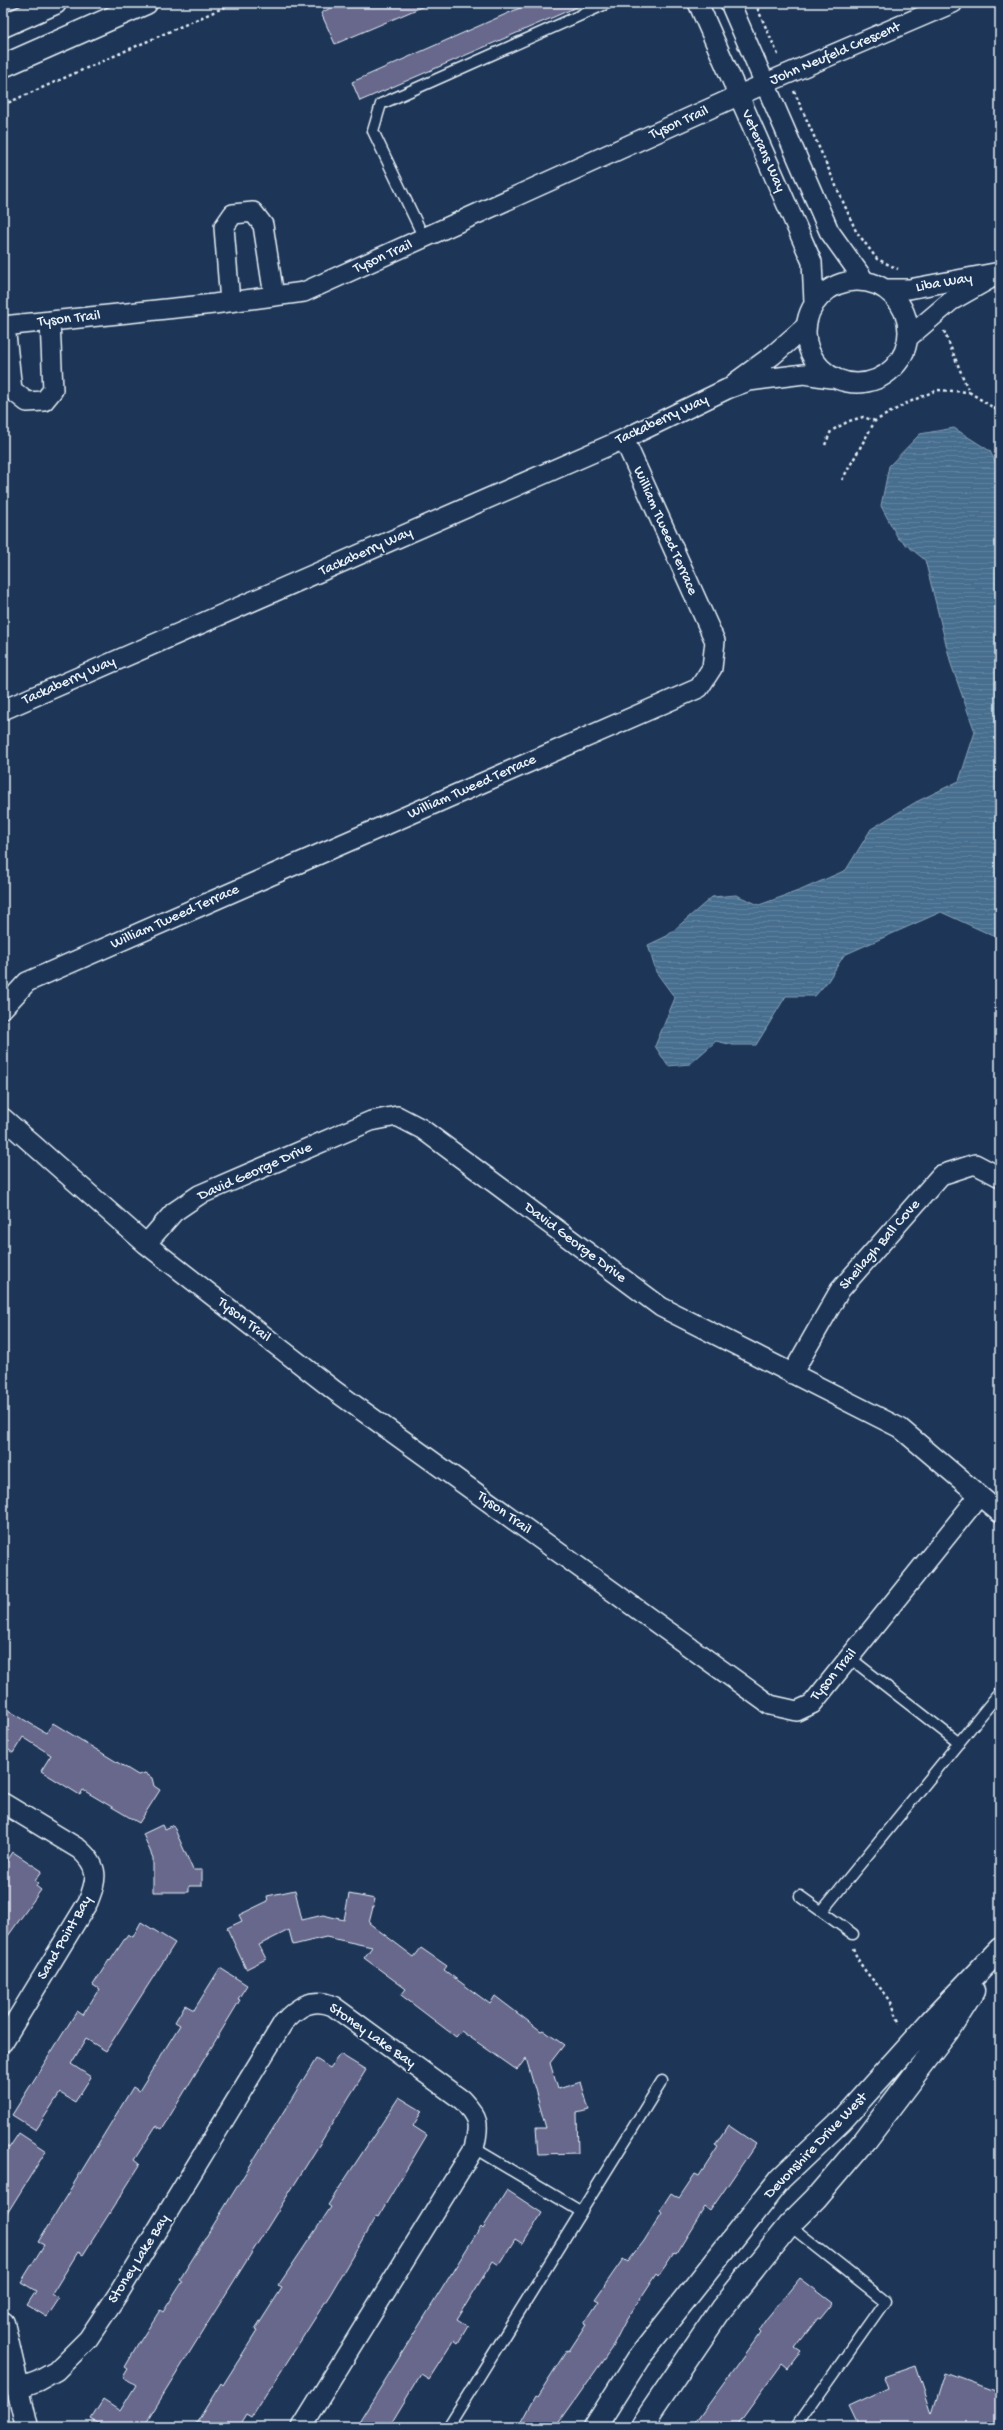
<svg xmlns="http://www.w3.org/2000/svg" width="1003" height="2430" viewBox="0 0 1003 2430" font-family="'Gochi Hand',sans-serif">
	<defs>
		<pattern id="water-rules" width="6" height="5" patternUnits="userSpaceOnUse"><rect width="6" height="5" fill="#466e8e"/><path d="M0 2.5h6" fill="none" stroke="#61839f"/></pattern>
	</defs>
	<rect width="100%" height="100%" fill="#1d3557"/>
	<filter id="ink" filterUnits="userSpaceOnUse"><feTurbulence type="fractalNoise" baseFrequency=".025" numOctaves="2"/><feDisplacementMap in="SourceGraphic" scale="8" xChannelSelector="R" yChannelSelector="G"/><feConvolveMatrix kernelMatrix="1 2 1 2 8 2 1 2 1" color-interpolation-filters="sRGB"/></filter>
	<g filter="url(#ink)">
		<!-- water -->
		<path fill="url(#water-rules)" stroke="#87a2b8" d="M954,428L990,451L1000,472V939L941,912L844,955L828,981L815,996H786L756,1045H733L716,1041L690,1064L668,1066L655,1046L675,998L656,972L648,945L667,936L712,897L736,895L759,905L801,890L846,870L871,829L916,802L959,781L975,732L951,664L925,560L898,538L881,506L889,466L920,434Z"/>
		<!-- building -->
		<path fill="#67688d" stroke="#e8f1f8" d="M340,3H431L335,44L321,13Z
			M531,3H586L360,101L352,82Z
			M3,1707L46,1733L53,1723L138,1775L145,1773L152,1778L154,1786L160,1790L139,1823L83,1790L80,1795L41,1771L51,1755L23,1737L13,1753L3,1746Z
			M162,1825L164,1829L173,1825L193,1870H202V1886H189V1892H153V1858L143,1834Z
			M13,1852L42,1871L35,1881L38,1883L36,1886L41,1890L3,1943V1867Z
			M295,1890L302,1920L323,1915L344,1920L349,1894L375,1899L369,1923L414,1957L421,1948L447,1966L444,1970L490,2004L495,1996L541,2031L543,2030L564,2045L550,2063L558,2089L581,2082L589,2110L577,2113L578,2153L538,2154L536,2128H546L526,2058L517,2070L461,2031L456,2037L401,1995L406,1989L364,1958L372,1947L326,1937L293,1945L289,1930L259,1945L266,1959L246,1969L227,1928L242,1921L239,1915L268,1901L267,1896Z
			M141,1922L175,1943L106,2051L86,2039L71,2064L91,2077L75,2102L60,2093L36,2130L12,2115L77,2011L83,2015L99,1989L93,1985L109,1960L110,1961L128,1934L133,1937Z
			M220,1968L247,1985L238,1999L240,2000L162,2129L156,2126L134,2160L140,2165L83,2255L78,2252L52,2294L59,2299L47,2317L27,2305L36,2291L21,2282L44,2245L38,2242L133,2087L139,2091L180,2025L175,2022L185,2005L194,2010Z
			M340,2054L366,2070L209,2321L144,2426L146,2427H104L91,2419L103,2400L120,2411L136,2385L123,2377L128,2369L125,2367L139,2343L160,2310L163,2312L183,2281L180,2279L316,2059L330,2068Z
			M399,2097L422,2111L413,2126L427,2135L378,2217L376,2216L331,2293L252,2417L247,2414L239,2427H194L221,2383L223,2385L257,2331L255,2330L282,2288L278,2286L331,2207L328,2205Z
			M728,2125L756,2144L710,2211L705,2207L676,2254L674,2253L659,2275L657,2273L625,2322L611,2349L556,2427H518L535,2396L537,2397L567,2350L569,2351L586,2325L584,2324L599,2301L595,2299L607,2282L623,2259L628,2262L644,2241L662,2212L660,2210L671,2193L679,2198L695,2174L699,2176L718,2147L715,2145Z
			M19,2133L46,2151L3,2220V2144L9,2148Z
			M507,2190L542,2213L523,2244L515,2239L499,2265L493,2261L457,2319L468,2326L458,2343L454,2340L429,2379L421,2374L389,2427H356L481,2226L483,2228Z
			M800,2278L833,2303L820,2319L818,2318L795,2348L801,2352L788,2369L782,2364L736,2427H692L754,2342L760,2333L758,2331L767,2318Z
			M916,2366L932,2414L945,2372L1000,2392V2427H859L849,2406L888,2388L884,2377Z"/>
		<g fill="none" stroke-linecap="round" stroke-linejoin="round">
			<defs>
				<path id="lane" d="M424,238L373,131L381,104L608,3
					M850,1658L959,1743
					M800,1896L853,1934
					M822,1911L1000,1692
					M474,2148L580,2211
					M789,2225L885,2301L796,2427
					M448,2427L662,2081"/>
				<path id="street" d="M698,3L812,262L814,302
					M730,3L829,231L864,280
					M806 332a51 51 0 1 1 102 0a51 51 0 1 1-102 0Z
					M887,289H909L1000,272
					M230,302L224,227L233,214L253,212L263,225L274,296
					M5,325L12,390L27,402L44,401L53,390L50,321
					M3,326L214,304L304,292L764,84L953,3
					M910,336L951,301L988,280
					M736,382L773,355L805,327
					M3,710L624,439L727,389L749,381L764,379L804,374L831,378
					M3,1008L27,982L699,688L712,668L715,641L624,439
					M3,1118L146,1244L335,1391L770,1705L797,1711L812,1704L979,1496
					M146,1244L174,1212L199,1195L371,1121L397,1116L422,1129L661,1307L900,1428L1000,1513
					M792,1374L840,1290L941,1175L975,1164L1000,1177
					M3,1803L79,1849C100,1867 97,1879 88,1902L3,2042
					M19,2388L38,2381L56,2371L88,2339L120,2291L283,2023C297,2007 312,1997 333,2006L462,2100C479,2118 480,2124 474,2148L302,2427"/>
				<path id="secondary" d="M3,26L55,3
					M3,66L146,3
					M3,2323L27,2427
					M595,2427L638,2359L780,2179L842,2120L931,2021L1000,1949
					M641,2427L722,2308L789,2225L815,2199L865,2140L947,2032L973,1991"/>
			</defs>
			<!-- lane casing -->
			<use href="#lane" stroke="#e8f1f8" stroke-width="13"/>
			<!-- street casing -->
			<use href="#street" stroke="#e8f1f8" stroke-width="22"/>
			<!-- secondary casing -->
			<use href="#secondary" stroke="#e8f1f8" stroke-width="25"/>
			<!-- path -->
			<path stroke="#e8f1f8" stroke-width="2.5" stroke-dasharray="3 3" stroke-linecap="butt" d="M755,3L779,57
				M794,91L856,231L877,259L898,269
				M3,105L234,3
				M944,331L969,392L1000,412
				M825,445L831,431L849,421L863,417L875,421
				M842,480L875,421L907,403L937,390L969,392
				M853,1948C861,1970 873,1979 887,1996C893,2004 896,2015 900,2024"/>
			<!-- lane -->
			<use href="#lane" stroke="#1d3557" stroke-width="10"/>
			<!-- street -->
			<use href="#street" stroke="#1d3557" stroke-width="19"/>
			<!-- secondary -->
			<use href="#secondary" stroke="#1d3557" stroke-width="22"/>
		</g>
	</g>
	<g text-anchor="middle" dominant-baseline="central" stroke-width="3.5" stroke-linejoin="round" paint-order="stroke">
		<!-- street labels -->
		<g font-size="15" fill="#e8f1f8" stroke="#1d3557">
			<text transform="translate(835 54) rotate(-23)">John Neufeld Crescent</text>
			<text transform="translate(679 123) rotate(-24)">Tyson Trail</text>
			<text transform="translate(763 151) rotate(66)">Veterans Way</text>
			<text transform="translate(383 257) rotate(-24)">Tyson Trail</text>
			<text transform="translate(944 283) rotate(-10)">Liba Way</text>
			<text transform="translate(69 319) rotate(-6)">Tyson Trail</text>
			<text transform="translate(662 420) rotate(-25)">Tackaberry Way</text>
			<text transform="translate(665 531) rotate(66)">William Tweed Terrace</text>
			<text transform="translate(366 552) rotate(-24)">Tackaberry Way</text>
			<text transform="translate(69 681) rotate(-24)">Tackaberry Way</text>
			<text transform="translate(472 787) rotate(-24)">William Tweed Terrace</text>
			<text transform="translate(175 917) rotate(-24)">William Tweed Terrace</text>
			<text transform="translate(255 1172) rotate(-24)">David George Drive</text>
			<text transform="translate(575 1243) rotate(37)">David George Drive</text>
			<text transform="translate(880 1245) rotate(-49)">Sheilagh Ball Cove</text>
			<text transform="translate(244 1320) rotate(38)">Tyson Trail</text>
			<text transform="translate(504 1513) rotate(36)">Tyson Trail</text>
			<text transform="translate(834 1675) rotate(-50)">Tyson Trail</text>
			<text transform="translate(65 1938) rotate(-60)">Sand Point Bay</text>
			<text transform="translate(372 2036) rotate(35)">Stoney Lake Bay</text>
			<text transform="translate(816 2146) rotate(-46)">Devonshire Drive West</text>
			<text transform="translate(139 2259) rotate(-58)">Stoney Lake Bay</text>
		</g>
	</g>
	<!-- margin -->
	<rect width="1003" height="2430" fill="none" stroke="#1d3557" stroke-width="16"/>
	<rect x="8" y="8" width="987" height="2414" fill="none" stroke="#e8f1f8" stroke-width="1.5" filter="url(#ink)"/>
</svg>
